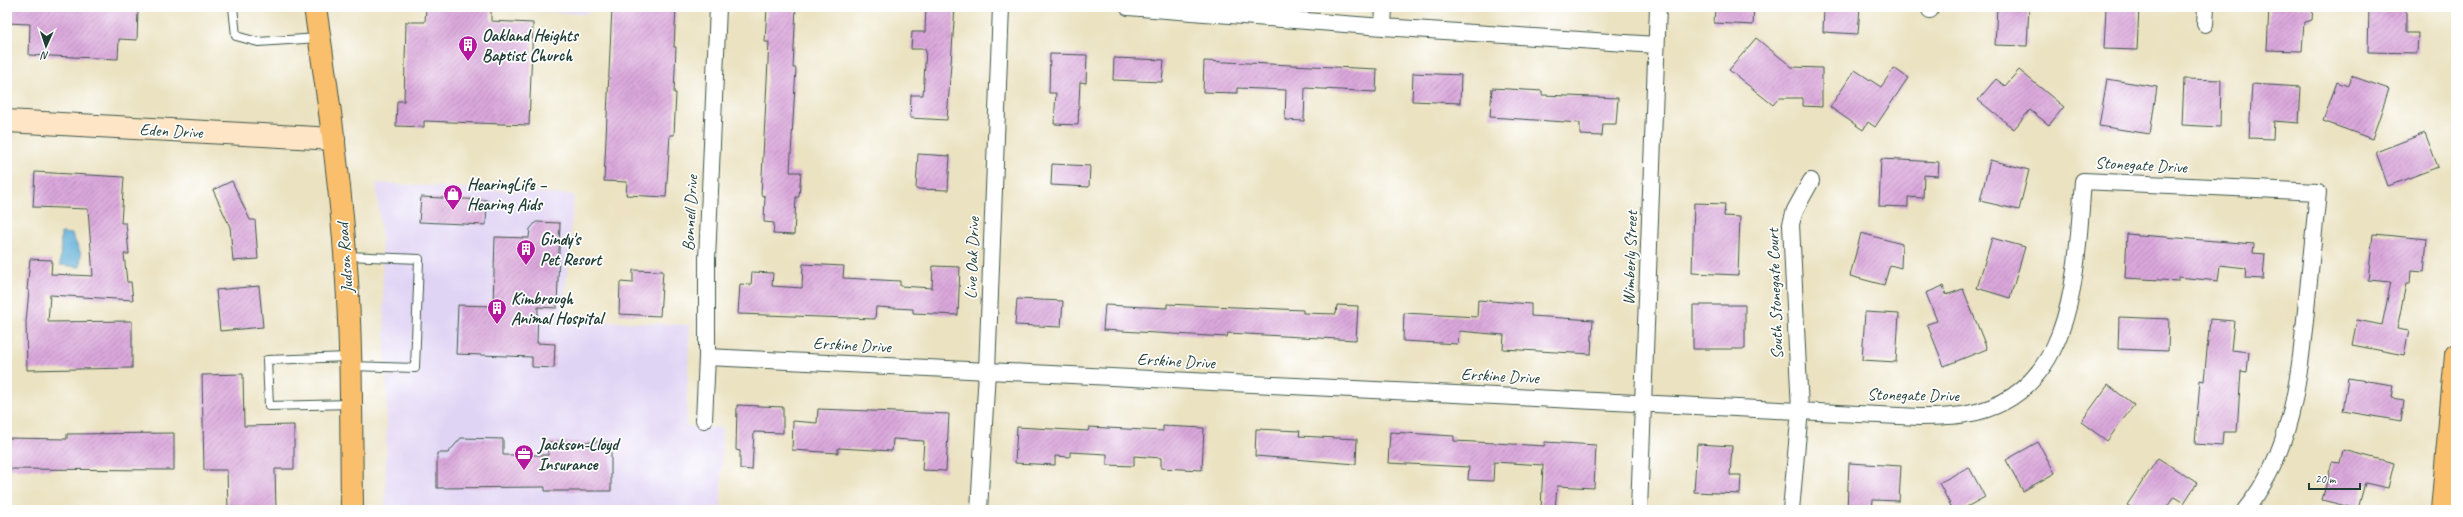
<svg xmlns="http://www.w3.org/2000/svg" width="2463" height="517" viewBox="0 0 2463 517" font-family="Caveat,sans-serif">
	<defs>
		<pattern id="building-hatch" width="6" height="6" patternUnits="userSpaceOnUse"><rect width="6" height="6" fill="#daa7db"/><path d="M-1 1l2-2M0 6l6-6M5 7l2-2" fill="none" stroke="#b089b2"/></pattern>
	</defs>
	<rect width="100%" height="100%" fill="#fff"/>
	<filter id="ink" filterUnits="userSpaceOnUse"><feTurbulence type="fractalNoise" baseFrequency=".025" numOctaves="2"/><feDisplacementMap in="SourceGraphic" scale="8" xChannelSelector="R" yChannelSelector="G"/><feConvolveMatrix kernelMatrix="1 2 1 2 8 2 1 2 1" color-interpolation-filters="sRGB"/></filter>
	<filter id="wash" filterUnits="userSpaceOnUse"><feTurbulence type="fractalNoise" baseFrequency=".012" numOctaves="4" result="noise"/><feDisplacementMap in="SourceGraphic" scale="16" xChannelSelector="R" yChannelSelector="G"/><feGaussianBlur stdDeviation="0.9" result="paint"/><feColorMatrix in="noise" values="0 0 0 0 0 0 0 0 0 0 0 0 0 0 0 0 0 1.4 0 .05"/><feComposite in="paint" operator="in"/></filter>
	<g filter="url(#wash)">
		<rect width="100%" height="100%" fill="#ebe2c1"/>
		<!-- built -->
		<path fill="#e0d4f4" d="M495,7H588L587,14L494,9Z
			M376,183L574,195L563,319L690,325L686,426L722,428L721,510H385L387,394L381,233Z"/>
		<!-- water -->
		<path fill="#5bacd5" stroke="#3d7484" d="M61,233L72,234L81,254L80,267L60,265Z"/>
		<g id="blocks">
			<!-- building -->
			<path fill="url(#building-hatch)" d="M7,7H120V9L138,10L137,40L119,39L118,59L29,55L30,24L7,23Z
				M426,7L491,9V21L533,23L529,125L424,121V127L396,126L397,101H404L406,22H425Z
				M612,7H676L674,47H676L674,93H676L674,135H670L666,197L626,195L627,182L604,181Z
				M767,7H796L793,68H796L790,172H801L799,197H796L794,235L773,234L774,223L764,222L765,196L761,195L769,42H765Z
				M926,7H955L947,120L910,118L911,95H923L926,49H911L912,32H925Z
				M1715,7H1754L1753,25L1714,23Z
				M1824,7H1860L1858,34L1823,32Z
				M1997,7H2029L2027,46L1995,45Z
				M2106,7H2139L2137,50L2104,49Z
				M2269,7H2313L2312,20L2304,22L2302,51L2267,50Z
				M2369,7H2406V33H2418L2417,53L2368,52Z
				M1756,38L1792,67L1822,68V107L1803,106V98H1779L1773,105L1729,70Z
				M1050,54L1087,55L1086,83L1080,82L1078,125L1054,124L1056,93H1049Z
				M1114,58L1164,60L1162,82L1113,80Z
				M1204,61L1377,69L1376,92L1305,88L1304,121L1285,120L1286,90L1237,88V93L1203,92Z
				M1894,68L1908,78L1875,127L1868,122L1863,130L1830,107L1855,70L1881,87Z
				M2019,70L2064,107L2049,125L2030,110L2014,129L1978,100L1996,79L2005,86Z
				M1413,73L1461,75L1460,103L1412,101Z
				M2351,76L2389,89L2372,139L2323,121L2337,82L2348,86Z
				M2107,79L2157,87L2150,134L2099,126Z
				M2184,79L2221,80L2220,127L2182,125Z
				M2252,84L2301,87L2299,123L2274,121L2273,139L2249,138Z
				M1492,88L1542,91V95L1618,98L1616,124H1603L1602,136L1580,135V123L1490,117Z
				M2425,133L2438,167L2388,186L2376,152Z
				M918,154L950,156L948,190L916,189Z
				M1881,159L1939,162L1938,176L1924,175L1923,198L1908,197V207L1879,206Z
				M1990,160L2029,170L2019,210L1980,201Z
				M1052,164L1090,166L1089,187L1051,185Z
				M35,172L124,177L121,223H126L129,254H124L127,282H131L133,300L50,295L48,322L132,321V368L27,370L26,322L29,290H27L30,259L52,260L51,274L93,276L88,209L33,207Z
				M232,181L250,220H255L258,259L233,261L230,227L213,190Z
				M421,197L487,200L486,225L419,222Z
				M1694,203L1725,204L1724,216L1740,217L1738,275L1692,273Z
				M536,222L560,223L557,308L538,307L537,343L555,344L554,368L532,367V357L456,354L458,305L493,306L495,237L529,238L530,229Z
				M1861,233L1902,244L1901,268L1890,265L1884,285L1850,276Z
				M2127,234L2254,244L2253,253L2265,254L2263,279L2245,278L2246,268L2220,265L2218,281L2178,277V281L2125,278Z
				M2373,234L2427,239L2424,272L2411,271L2410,284H2406L2397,329L2409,331L2404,355L2352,345L2357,320L2382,325L2391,282L2368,280Z
				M1992,238L2025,247L2010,298L1977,288Z
				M803,264L844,266L843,278L900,281V286L932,288L933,266L960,267L958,315L913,313V309L876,307L875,319L738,314L740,284L751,285L752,272L773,273L772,286L802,288Z
				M633,270L663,271L660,316L619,314L620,282L633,283Z
				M259,286L263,327L220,331L216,290Z
				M1943,286L1946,295L1963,289L1987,349L1944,366L1927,324L1937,321L1926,293Z
				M1017,299L1063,301L1061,327L1015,325Z
				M1478,300L1531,304V316L1593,320L1591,354L1503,349L1504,335L1459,331L1458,344L1403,341L1404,313L1477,317Z
				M1167,304L1303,310V313L1336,314L1337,305L1358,306L1356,340L1228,333L1227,337L1103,330L1105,305L1167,308Z
				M1693,305H1745V349H1693Z
				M1865,312L1899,314L1896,362L1862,360Z
				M2119,317L2169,319L2168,351L2118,349Z
				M2210,319L2234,321L2231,350L2249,352L2247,372L2241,371L2237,432H2223L2222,446L2195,444L2200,380L2204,381Z
				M243,374L244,426L294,425V469H275L276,510H228L227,470H204L202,375Z
				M2348,378L2393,385L2391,398L2404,400L2401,421L2343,411Z
				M2108,385L2134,405L2107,441L2081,422Z
				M737,405L783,407V433L754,432L752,470L740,469V451L736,450Z
				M818,409L949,414L946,471L922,470L924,441L893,439L892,451L838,448V453L792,450L793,421L817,423Z
				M1163,426L1204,428L1202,470L1161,468V458L1134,456V466L1107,465V454L1070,452V457L1055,456V465L1015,463L1017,427L1088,431L1089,427L1163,431Z
				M1256,429L1300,431L1299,436L1357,439L1356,464L1255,456Z
				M1390,432L1454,436V441L1495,443L1544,446L1545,442L1596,445L1594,488L1557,486L1555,510H1541L1543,465L1494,462L1493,481L1468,480L1469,467L1388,463Z
				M174,433V470L7,469V438L67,439V434Z
				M461,438L503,439V455H548V442H611V491H545V487L437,488V453H448Z
				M2038,442L2055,473L2023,491L2006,460Z
				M1697,444L1732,446L1730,475H1741L1740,494L1694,492Z
				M2343,450L2394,463L2388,488L2365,483L2358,509L2322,500L2332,462L2340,463Z
				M2158,458L2197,483L2184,503L2174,497L2165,510H2136L2127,505Z
				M1849,463L1901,466L1899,501L1873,500L1872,510H1847Z
				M1969,467L1985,497L1961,510H1953L1939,483Z"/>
		</g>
	</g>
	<g filter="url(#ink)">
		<use href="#blocks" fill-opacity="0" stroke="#3e5649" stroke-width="1"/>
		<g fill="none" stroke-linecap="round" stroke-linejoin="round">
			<defs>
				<path id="lane" d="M233,7L236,36L258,42L319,38
					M346,256L419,259L415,368L351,366
					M349,357L267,360L269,406L351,404"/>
				<path id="street" d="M1128,7L1383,27L1656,45
					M1930,10V7
					M2205,24L2206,7
					M1383,27L1384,7
					M707,357L1919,417C1935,417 1951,417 1967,414C2077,395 2076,267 2083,181L2318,192C2314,231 2310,270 2306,310C2299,380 2292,453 2245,510
					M704,420L707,357V259L718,7
					M979,510L987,371L1001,7
					M1639,510L1658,7
					M1791,510L1800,410L1791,224L1795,210L1811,181"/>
				<path id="secondary" d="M7,121L334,139"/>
				<path id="primary" d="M315,7C327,89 339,171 345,253C352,339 351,424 352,510
					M2442,510L2456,355"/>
			</defs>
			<!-- lane casing -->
			<use href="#lane" stroke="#3e5649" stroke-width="10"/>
			<!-- street casing -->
			<use href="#street" stroke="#3e5649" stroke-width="18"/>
			<!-- secondary casing -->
			<use href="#secondary" stroke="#3e5649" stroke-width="24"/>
			<!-- primary casing -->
			<use href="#primary" stroke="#3e5649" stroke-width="24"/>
			<!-- lane -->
			<use href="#lane" stroke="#fff" stroke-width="8"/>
			<!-- street -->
			<use href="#street" stroke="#fff" stroke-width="16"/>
			<!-- secondary -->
			<use href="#secondary" stroke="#fde5c5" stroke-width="22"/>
			<!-- primary -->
			<use href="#primary" stroke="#f9bf6d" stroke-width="22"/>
		</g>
	</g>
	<!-- icons -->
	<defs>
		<symbol id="building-pin" viewBox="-11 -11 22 30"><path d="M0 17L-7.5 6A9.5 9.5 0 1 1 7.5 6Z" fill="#b5179e" stroke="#fff"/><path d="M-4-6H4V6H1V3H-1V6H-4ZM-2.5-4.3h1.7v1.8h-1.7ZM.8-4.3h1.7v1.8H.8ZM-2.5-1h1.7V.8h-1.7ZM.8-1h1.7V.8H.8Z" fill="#fff"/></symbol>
		<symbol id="shop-pin" viewBox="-11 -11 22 30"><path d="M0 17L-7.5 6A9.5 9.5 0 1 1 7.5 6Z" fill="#b5179e" stroke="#fff"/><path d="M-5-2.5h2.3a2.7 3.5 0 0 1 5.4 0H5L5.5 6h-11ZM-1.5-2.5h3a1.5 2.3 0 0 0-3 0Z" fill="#fff"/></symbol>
		<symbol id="office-pin" viewBox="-11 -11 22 30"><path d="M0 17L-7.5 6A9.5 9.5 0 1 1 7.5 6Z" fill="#b5179e" stroke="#fff"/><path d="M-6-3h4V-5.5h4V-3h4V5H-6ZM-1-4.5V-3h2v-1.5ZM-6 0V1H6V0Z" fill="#fff"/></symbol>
	</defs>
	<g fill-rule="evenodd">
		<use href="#building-pin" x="457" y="34" width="22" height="30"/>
		<use href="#shop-pin" x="442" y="183" width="22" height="30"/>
		<use href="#building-pin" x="515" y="238" width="22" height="30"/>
		<use href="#building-pin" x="486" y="297" width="22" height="30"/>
		<use href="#office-pin" x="513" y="443" width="22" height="30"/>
	</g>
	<g text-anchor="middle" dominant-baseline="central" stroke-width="3.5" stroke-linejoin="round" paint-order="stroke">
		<!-- poi labels -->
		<g font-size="17" font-weight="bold" fill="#1f3d34" stroke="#fff" text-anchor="start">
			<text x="482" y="35">Oakland Heights<tspan x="482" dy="20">Baptist Church</tspan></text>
			<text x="467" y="184">HearingLife –<tspan x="467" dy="20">Hearing Aids</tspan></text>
			<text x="540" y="239">Gindy's<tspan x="540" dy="20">Pet Resort</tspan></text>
			<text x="511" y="298">Kimbrough<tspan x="511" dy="20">Animal Hospital</tspan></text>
			<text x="538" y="444">Jackson-Lloyd<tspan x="538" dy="20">Insurance</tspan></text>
		</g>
		<!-- street labels -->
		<g font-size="17" fill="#1f3d34" stroke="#fff">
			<text transform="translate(171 131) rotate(3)">Eden Drive</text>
			<text transform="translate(2141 165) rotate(3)">Stonegate Drive</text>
			<text transform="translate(690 213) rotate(-87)">Bonnell Drive</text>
			<text transform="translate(345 258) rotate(-94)">Judson Road</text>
			<text transform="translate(972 258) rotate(-88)">Live Oak Drive</text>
			<text transform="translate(1630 258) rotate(-88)">Wimberly Street</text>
			<text transform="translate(1775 294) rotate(-92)">South Stonegate Court</text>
			<text transform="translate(852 345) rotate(3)">Erskine Drive</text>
			<text transform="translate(1176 361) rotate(3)">Erskine Drive</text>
			<text transform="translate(1500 376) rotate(3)">Erskine Drive</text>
			<text transform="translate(1913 395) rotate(1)">Stonegate Drive</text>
		</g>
	</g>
	<!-- margin -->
	<rect width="2463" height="517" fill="none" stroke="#fff" stroke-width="24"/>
	<!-- north arrow -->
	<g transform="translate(46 46) rotate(183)" stroke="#ffffff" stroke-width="3" paint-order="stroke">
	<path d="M0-3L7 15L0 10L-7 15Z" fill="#1f3d34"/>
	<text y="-6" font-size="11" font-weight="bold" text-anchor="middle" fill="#1f3d34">N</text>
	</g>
	<!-- scale -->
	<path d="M2309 483v6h51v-6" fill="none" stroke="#1f3d34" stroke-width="2"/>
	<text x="2315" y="483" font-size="12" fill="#1f3d34" stroke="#ffffff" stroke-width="3" paint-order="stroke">20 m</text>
</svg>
